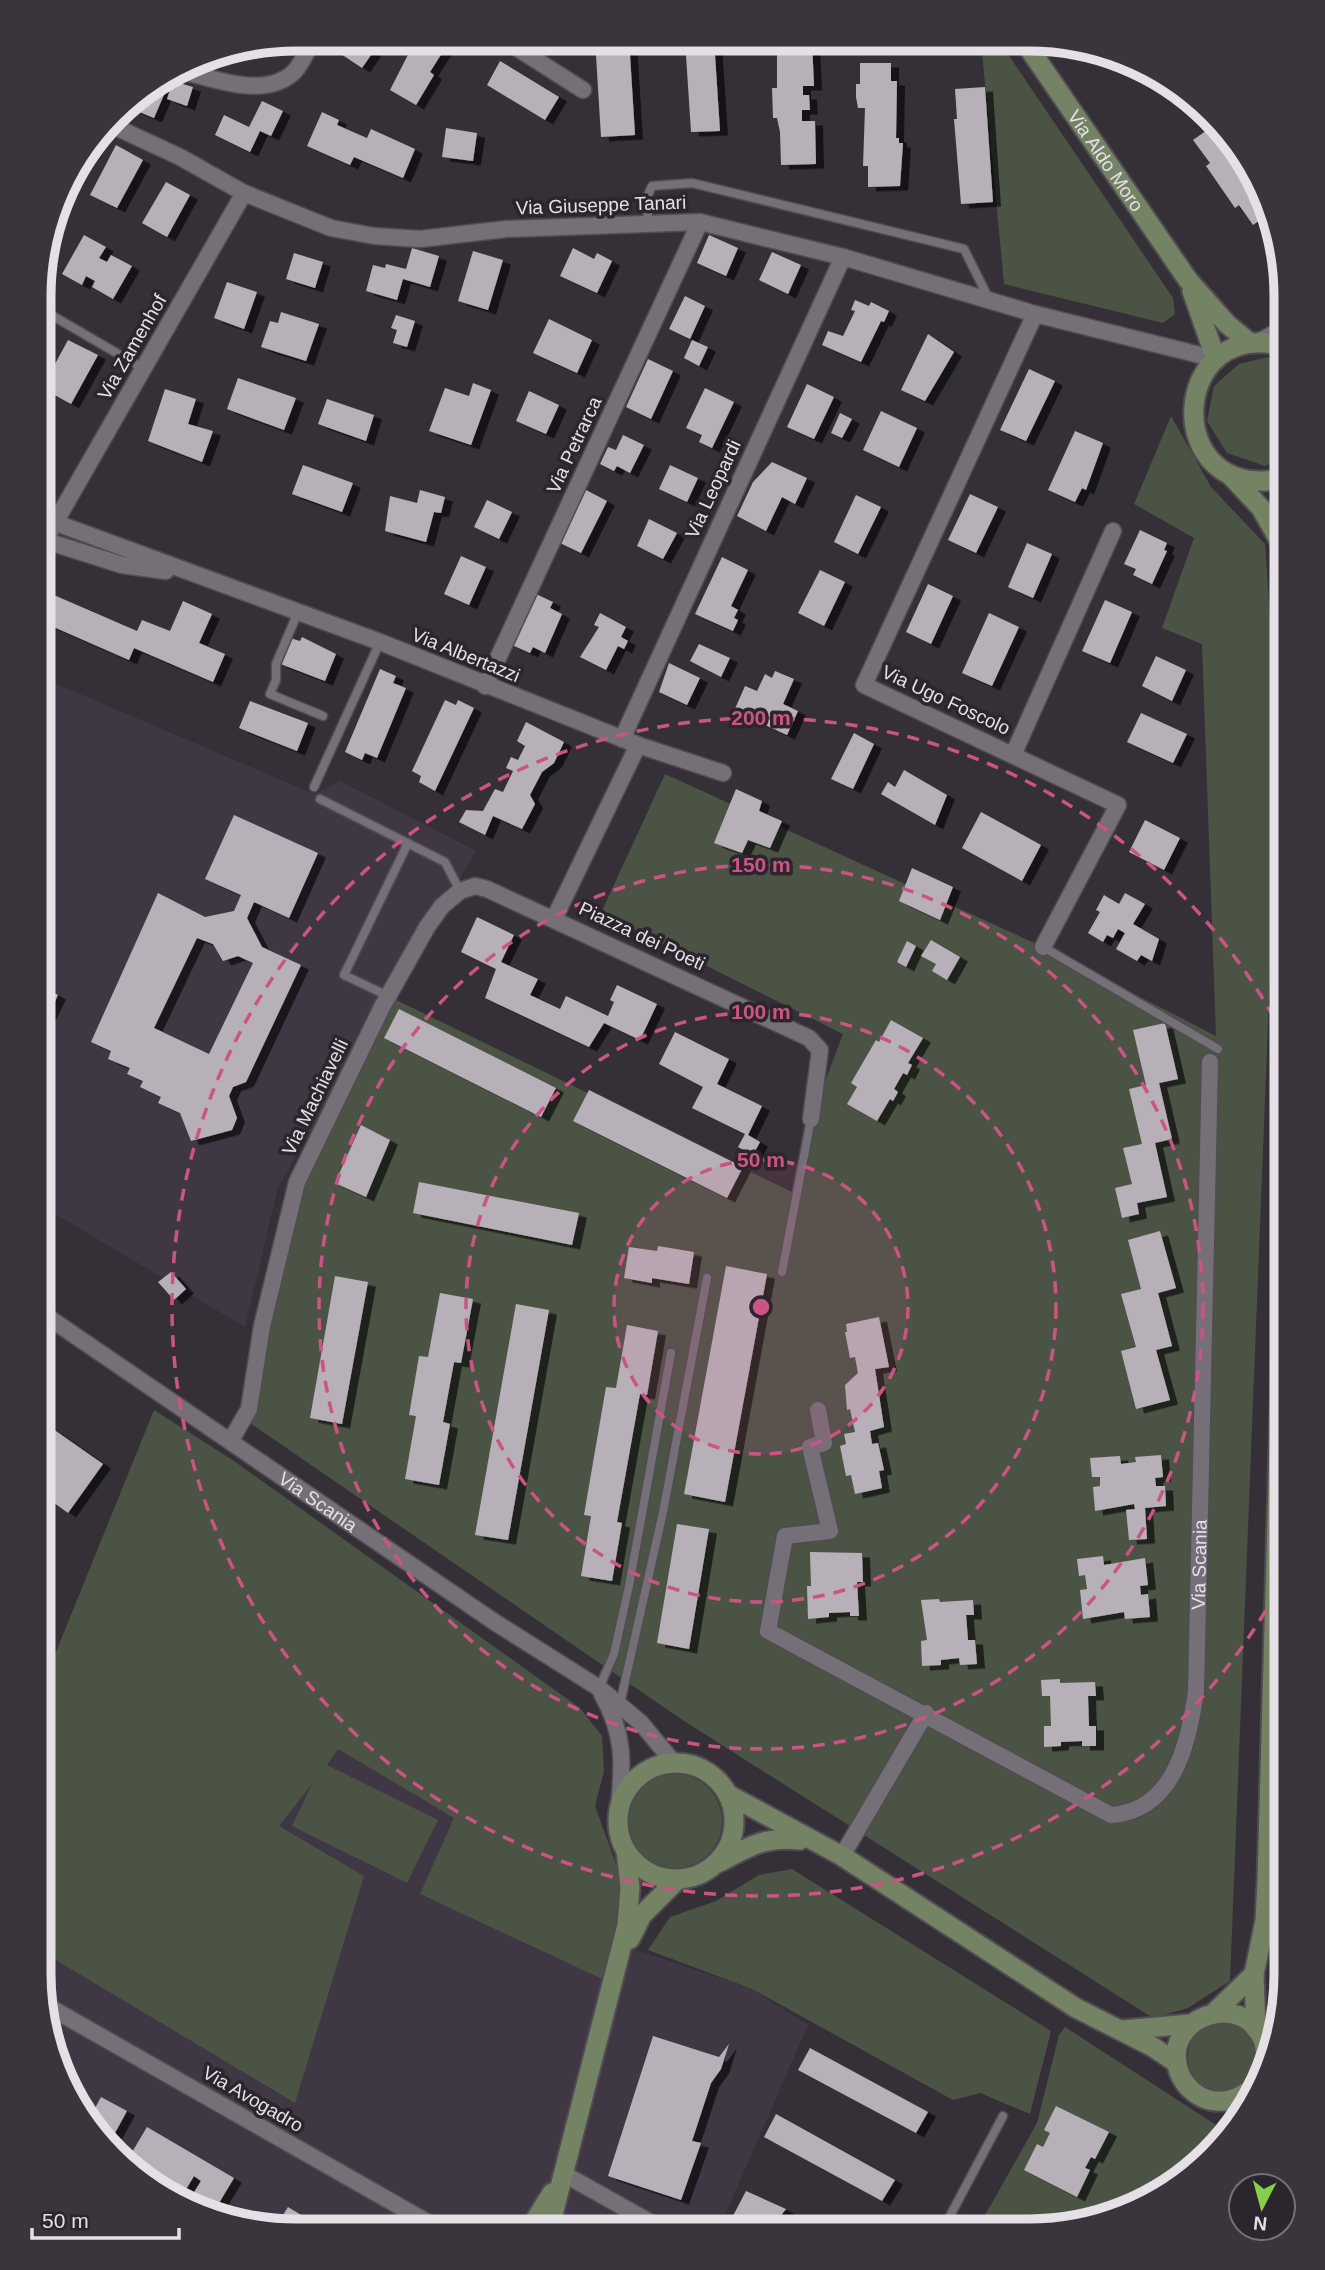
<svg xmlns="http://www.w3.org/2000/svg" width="1325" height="2270" viewBox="0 0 1325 2270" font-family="Arial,sans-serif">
	<defs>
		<filter id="shadow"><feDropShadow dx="8" dy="4.5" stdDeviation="0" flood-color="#0009"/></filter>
	</defs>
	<rect width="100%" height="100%" fill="#353038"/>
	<!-- built -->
	<path fill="#403744" d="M40,677L314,794L340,781L476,851L278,1187L245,1327L39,1204Z
		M338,1749L455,1818L420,1895L628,1947L752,1989L808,2025L718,2231L262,2229L197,2212L139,2178L91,2131L58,2073L39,1975V1950L295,2103L279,1826Z"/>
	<!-- green -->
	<path fill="#4b5345" d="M981,41H999L1173,298L1175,314L1163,323L1004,284Z
		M1268,357L1286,368V458L1265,466L1227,453L1207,421L1214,386L1239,364Z
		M1171,416L1211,487L1265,544L1279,747L1230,1981L1188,2008L1153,2018L684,1721L244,1419L297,1182L388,996L794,1193L811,1119L843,1034L601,913L665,774L1043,947L1216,1036L1202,644L1162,628L1194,538L1134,504Z
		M154,1410L234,1461L580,1708L602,1736L604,1771L595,1806L624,1886L615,1985L420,1894L454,1818L338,1749L327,1765L438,1820L407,1883L292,1826L312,1784L279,1826L364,1876L295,2103L39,1950V1694Z
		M628 1821a47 47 0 1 1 94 0a47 47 0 1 1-94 0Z
		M1286,1812V1992L1279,2025L1273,2008L1281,1973Z
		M792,1869L1051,2031L1030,2114L980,2093L953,2100L752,1989L648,1950L670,1917L716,1901L759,1875Z
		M1188 2057a35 35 0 1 1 70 0a35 35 0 1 1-70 0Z
		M1065,2027L1230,2134C1216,2148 1202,2167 1185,2179C1123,2222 1050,2232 976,2231L1037,2123L1059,2035Z"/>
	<!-- building -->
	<path fill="#b7b0b9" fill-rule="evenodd" filter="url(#shadow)" d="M346,39H382L362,68L338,52Z
		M416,39H436L447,45L430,72L434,75L416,105L390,90Z
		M595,39H629L635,135L601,137Z
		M685,40H714L720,131L691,132Z
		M812,41L814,86H803V95H809L810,110H802V121H815L816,164L781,165L780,132L777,118H773L772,88H777V42Z
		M500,61L559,97L545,120L487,85Z
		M860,63H891V81H897L896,138H899V143H903L900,186L868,187V166H863L865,108H858L856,97V84H860Z
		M173,81L193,87L187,106L167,99Z
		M155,85L166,90L154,118L125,106L127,102Z
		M985,87L993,202L961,204L954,119H957L955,89Z
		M262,101L283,111L271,136L260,131L250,152L215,135L224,115L249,127Z
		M322,112L339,120L337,125L367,138L371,129L415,149L403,178L354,157L350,165L307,146Z
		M1217,123L1234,139L1246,161L1238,167L1246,179L1253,174L1267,197L1270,213L1253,225L1239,205L1235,208L1206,166L1210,163L1193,140Z
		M446,128L477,133L473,161L442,157Z
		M116,145L143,160L117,208L90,195Z
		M166,182L190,195L167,237L142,223Z
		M84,235L106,247L99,258L107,262L111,255L132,266L113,299L92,287L95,281L86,276L82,285L62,274Z
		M709,235L738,248L726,276L697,263Z
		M412,248L439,256L430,287L403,279L397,300L366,291L373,265L385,268L386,264L406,269Z
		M573,248L594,259L597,253L612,261L597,293L560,276Z
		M473,251L503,260L488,310L458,301Z
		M772,252L801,265L788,294L759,280Z
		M294,253L323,262L315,288L286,279Z
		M227,282L257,292L244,329L214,318Z
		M685,296L705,306L690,339L669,329Z
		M855,300L869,306L871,302L889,311L884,322L881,321L861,362L822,345L828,331L843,336L855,311L851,310Z
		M281,312L319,324L306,361L261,347L270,321L278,323Z
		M396,315L415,321L407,347L393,343L397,330L391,328Z
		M549,319L592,340L577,373L533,353Z
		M928,334L954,352L925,401L901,390Z
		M68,340L98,355L71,404L42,388Z
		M692,340L708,347L699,366L684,358Z
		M648,359L673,371L651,419L626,407Z
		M1029,369L1055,381L1026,441L1000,430Z
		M238,378L296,398L284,430L227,409Z
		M473,383L491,390L471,445L429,431L445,388L469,396Z
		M807,384L834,397L814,439L787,427Z
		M705,388L734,402L712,448L699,442L702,435L686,428Z
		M165,389L196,399L188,424L213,431L202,462L148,441Z
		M529,391L559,405L546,434L516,421Z
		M327,399L374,415L366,441L318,424Z
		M881,411L917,428L899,467L863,450Z
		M840,413L852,419L842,438L831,433Z
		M1075,431L1103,443L1086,490L1082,488L1075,502L1048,490Z
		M623,435L644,445L630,473L617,466L614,471L600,464L608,447L616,450Z
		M772,462L807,478L795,504L782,497L766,531L737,516L753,482Z
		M303,465L353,483L342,512L292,494Z
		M670,465L698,478L687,502L659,489Z
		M420,490L445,497L441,513L434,512L426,542L385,531L390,496L417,503Z
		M586,490L607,501L581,553L560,543Z
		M970,494L998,507L976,553L948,540Z
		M856,495L881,507L858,554L834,542Z
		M487,500L512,512L499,539L474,527Z
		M649,519L677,533L663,559L637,546Z
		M1140,530L1167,543L1164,550L1167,551L1152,584L1133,575L1136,569L1124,564Z
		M1027,543L1052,554L1033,598L1008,587Z
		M461,556L486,567L469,605L444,594Z
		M722,557L748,570L731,606L738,610L734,618L738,620L733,631L695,614Z
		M820,570L845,582L824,626L798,613Z
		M928,584L953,596L931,644L906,632Z
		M40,589L137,631L142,620L170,631L183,601L212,614L199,643L225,654L213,682L134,648L129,660L40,621Z
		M536,594L553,602L550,608L562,614L545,653L533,647L530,653L512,645Z
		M1105,600L1132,612L1110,663L1082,651Z
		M600,613L626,627L621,637L628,641L624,649L618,646L606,670L580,657L599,627L594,625Z
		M989,613L1019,627L992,686L962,673Z
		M287,637L300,641L302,637L336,654L325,681L278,663Z
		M699,644L730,658L721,677L690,661Z
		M1156,656L1186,670L1172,701L1142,686Z
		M669,663L700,678L687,705L659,692Z
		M380,669L396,676L393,683L406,688L377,758L365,753L362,760L345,752Z
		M775,671L794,679L783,704L798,711L787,735L734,711L745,686L757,691L765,674L772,678Z
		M445,700L456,705L458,700L474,708L435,791L419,782L421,776L412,771Z
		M250,701L308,723L297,751L239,728Z
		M1141,713L1187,734L1173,763L1127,742Z
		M526,722L564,742L554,763L542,772L530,795L535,804L522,829L493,816L485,835L459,822L466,810L483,811L495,789L503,792L513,771L506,768L511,757L518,760L525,746L517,741Z
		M854,733L874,744L853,789L831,779Z
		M904,770L947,795L935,825L881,794L888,782L895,787Z
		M736,789L762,801L759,811L782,821L770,848L748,840L742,853L714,843Z
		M981,812L1041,845L1022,881L962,848Z
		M234,815L318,853L289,918L254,902L247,918L262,947L301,965L246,1082L233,1087L229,1096L237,1118L232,1130L191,1141L180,1113L158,1103L161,1097L140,1087L143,1081L127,1074L130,1068L108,1059L111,1051L91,1042L158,893L205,917L234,911L241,895L205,879ZM197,938L213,944L223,961L238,956L253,963L209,1054L154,1028Z
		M1145,820L1180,838L1164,870L1129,852Z
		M912,868L953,887L940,920L899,901Z
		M1125,893L1145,904L1133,924L1159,939L1152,961L1141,955L1137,961L1116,949L1125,933L1118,929L1113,938L1107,935L1103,942L1088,933L1100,912L1096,910L1104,895L1119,904Z
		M477,917L514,935L501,962L538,979L530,995L560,1009L566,996L608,1016L614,1002L610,1000L617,985L657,1004L640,1040L604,1023L589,1047L485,998L496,969L461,952Z
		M931,940L960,957L947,980L932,971L936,964L921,956Z
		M907,941L916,946L906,967L897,962Z
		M40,985L58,995L44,1024L40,1022Z
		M399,1009L556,1088L541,1117L384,1038Z
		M891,1020L923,1038L908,1063L912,1065L907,1075L903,1073L894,1089L898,1092L893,1101L890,1099L877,1121L847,1104L857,1087L851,1083L876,1040L879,1042Z
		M1165,1023L1178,1079L1159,1083L1172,1139L1155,1143L1167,1197L1137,1203L1139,1214L1122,1218L1115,1188L1132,1184L1123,1148L1142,1144L1129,1089L1146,1085L1133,1030Z
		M675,1032L729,1059L717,1084L762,1106L748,1135L760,1142L753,1155L738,1147L745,1134L692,1108L703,1087L659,1064Z
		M589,1090L743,1167L727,1198L573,1121Z
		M361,1125L390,1140L366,1197L335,1183Z
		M419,1182L579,1213L572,1245L413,1213Z
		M1160,1231L1176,1288L1158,1293L1172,1346L1156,1350L1170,1400L1136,1409L1121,1351L1136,1347L1121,1294L1141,1289L1128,1240Z
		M658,1246L694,1252L689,1284L652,1278V1283L624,1278L629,1247L657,1251Z
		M726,1266L767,1274L725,1502L684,1494Z
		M171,1272L186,1289L174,1300L158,1282Z
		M335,1276L368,1282L342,1424L310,1418Z
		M440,1293L473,1299L461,1363L454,1362L443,1422L450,1424L439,1485L405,1479L416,1416L409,1415L419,1356L428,1357Z
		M516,1304L549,1310L508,1540L475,1535Z
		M879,1317L889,1367L875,1369L884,1427L870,1431L872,1444L878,1443L884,1470L879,1471L882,1488L855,1494L851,1475L846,1476L840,1446L846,1444L844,1434L855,1432L850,1409L847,1410L845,1385L858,1373L855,1357L850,1358L845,1332H847L846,1324Z
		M627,1325L658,1331L647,1395L640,1394L617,1522L622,1523L612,1581L581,1576L591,1516L584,1515L606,1387L616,1388Z
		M53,1429L103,1464L68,1513L39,1492V1448Z
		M1161,1455L1163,1477L1155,1478L1156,1486H1165L1166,1506L1145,1508L1147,1539L1129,1540L1126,1510L1135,1509L1134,1504L1095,1511L1093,1487L1100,1486V1477H1092L1090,1458L1120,1456L1121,1464L1136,1462L1135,1457Z
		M677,1524L709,1529L689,1649L657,1643Z
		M810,1552L862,1553L863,1582H857L859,1616H850V1612L829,1613V1617L808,1619L807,1586H811Z
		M1103,1556L1104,1565L1145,1558L1148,1585L1140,1586L1141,1595L1148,1594L1150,1617L1125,1619L1124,1612L1083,1619L1080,1590L1087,1589L1085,1575L1079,1576L1077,1559Z
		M939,1599L940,1602L973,1600L974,1615H966L968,1640H975L977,1664L960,1665L959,1658L941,1660V1665L922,1666L921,1641L927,1640L921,1600Z
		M1060,1679V1683L1095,1682L1096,1696H1088L1089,1726H1096V1746H1082V1741L1061,1742V1746L1044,1747V1726H1051L1050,1696H1042L1041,1680Z
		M653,2036L719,2057L729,2044L721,2069L711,2083L692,2141L701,2143L681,2200L608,2176Z
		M810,2048L928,2112L916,2133L798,2070Z
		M101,2097L127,2111L110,2142L93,2132L87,2123Z
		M1056,2106L1109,2132L1095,2159L1091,2157L1085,2168L1090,2170L1077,2197L1024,2170L1037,2144L1043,2147L1050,2133L1044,2130Z
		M776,2114L895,2180L882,2201L764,2137Z
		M147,2127L234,2178L216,2208L193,2194L201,2181L194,2176L179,2201L139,2178L125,2164Z
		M746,2191L786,2209L769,2231H725Z
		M288,2207L326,2230L274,2229Z"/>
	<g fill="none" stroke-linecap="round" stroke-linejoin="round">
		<defs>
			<path id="service" d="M648,224L647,197L652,186L692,183L964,249L989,299
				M41,309L144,369
				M298,612L276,664V680L270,694L323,716
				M314,787L380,642
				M320,799L445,862L460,891
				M1043,947L1218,1049
				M388,996L344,975L408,843
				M782,1272L811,1119
				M599,1688L614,1654L629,1586L671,1353
				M620,1704L663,1512L707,1278
				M942,2231L1003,2116"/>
			<g id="minor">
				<path d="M503,39L583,90"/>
				<path d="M178,70C213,78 264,100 294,72C302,64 308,49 313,39"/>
				<path d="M109,124L180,157L244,193L331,228L374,236L420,239L506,229L700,222L843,257L1035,314L1216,359"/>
				<path d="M1035,314L864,685L1118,805L1043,947"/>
				<path d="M1258,342L1286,327"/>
				<path d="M40,517L380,642L638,745L723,773"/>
				<path d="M40,539L122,565L166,571"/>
				<path d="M45,540L244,193"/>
				<path d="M485,686L700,222"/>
				<path d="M622,739L843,257"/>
				<path d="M1013,755L1113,531"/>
				<path d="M554,919L638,745"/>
				<path id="s1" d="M39,1311L493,1621L599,1688L641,1723L674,1763"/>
				<path id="s2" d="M818,1410L824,1443L810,1447L830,1531L785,1536L768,1631L1111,1815C1174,1811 1189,1742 1196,1691L1210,1062"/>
				<path d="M231,1440L249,1409L262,1326L297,1182L382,1007L427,927L442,906L460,891L475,886L487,889L809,1038L820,1050L811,1119"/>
				<path d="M602,1694C625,1735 623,1763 619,1808"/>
				<path d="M842,1856L926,1713"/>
				<path d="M44,2004L441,2230"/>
				<path d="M564,2174L664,2230"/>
				<path d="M1051,2224L1055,2226"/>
			</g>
			<g id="secondary">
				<path id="s3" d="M1024,41L1188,280L1227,324L1250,343"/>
				<path d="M1192,291L1216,359"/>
				<path d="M1231,476L1261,508L1286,552"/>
				<path d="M1286,478C1158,507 1168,312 1286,347"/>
				<circle cx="676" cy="1821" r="58"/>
				<path d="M729,1795L842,1856L1076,2008L1153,2047L1177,2063"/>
				<path d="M720,1862C749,1846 767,1836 800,1840"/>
				<path d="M630,1939L642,1915L678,1879"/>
				<path d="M1215,2012L1254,1974"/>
				<path d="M1256,2029L1254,1974L1265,1921L1267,1881L1286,1194"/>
				<path d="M1122,2030L1190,2024"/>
				<path d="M1261,2080C1247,2094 1231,2105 1209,2100C1195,2096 1184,2085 1179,2072C1160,2018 1242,1988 1263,2040C1267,2050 1265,2061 1265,2072"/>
				<path d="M529,2230L552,2193"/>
				<path d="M549,2230L627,1925L630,1888L626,1851"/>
			</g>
		</defs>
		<!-- service casing -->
		<use href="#service" stroke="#514c52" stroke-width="11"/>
		<!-- minor casing -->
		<use href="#minor" stroke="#514c52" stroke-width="19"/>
		<!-- secondary casing -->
		<use href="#secondary" stroke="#514c52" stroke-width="23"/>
		<!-- service -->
		<use href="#service" stroke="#756f77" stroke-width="8"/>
		<!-- minor -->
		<use href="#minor" stroke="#756f77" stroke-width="16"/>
		<!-- secondary -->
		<use href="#secondary" stroke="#748364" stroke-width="19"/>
	</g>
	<!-- distance rings -->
	<circle cx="761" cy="1307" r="147" fill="#cc5484" fill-opacity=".12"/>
	<g fill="none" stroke="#cc5484" stroke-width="3.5" stroke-dasharray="12 9">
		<circle cx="761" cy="1307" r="147"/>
		<circle cx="761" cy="1307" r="295"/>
		<circle cx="761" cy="1307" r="442"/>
		<path d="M1286 1574A589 589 0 1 1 1286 1040"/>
	</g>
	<g text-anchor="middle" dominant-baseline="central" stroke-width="7" stroke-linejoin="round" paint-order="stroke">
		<!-- street labels -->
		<g font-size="19" fill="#e4e0e5" stroke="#2b262d">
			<text stroke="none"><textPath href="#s3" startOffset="145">Via Aldo Moro</textPath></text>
			<text transform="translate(601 205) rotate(-2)">Via Giuseppe Tanari</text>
			<text transform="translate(132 347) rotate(-60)">Via Zamenhof</text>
			<text transform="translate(574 445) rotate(-65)">Via Petrarca</text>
			<text transform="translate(713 489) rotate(-65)">Via Leopardi</text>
			<text transform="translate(466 655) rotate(22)">Via Albertazzi</text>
			<text transform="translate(946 700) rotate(25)">Via Ugo Foscolo</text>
			<text transform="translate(642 936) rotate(25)">Piazza dei Poeti</text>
			<text transform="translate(315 1097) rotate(-64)">Via Machiavelli</text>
			<text stroke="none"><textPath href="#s1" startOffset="338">Via Scania</textPath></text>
			<text stroke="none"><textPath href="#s2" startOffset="956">Via Scania</textPath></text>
			<text transform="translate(253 2099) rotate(30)">Via Avogadro</text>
		</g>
	</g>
	<!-- crop -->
	<path d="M0 0H1325V2270H0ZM296 51H1029A245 245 0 0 1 1274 296V1974A245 245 0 0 1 1029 2219H296A245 245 0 0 1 51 1974V296A245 245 0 0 1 296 51Z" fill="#3a353c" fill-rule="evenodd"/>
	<path fill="none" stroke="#e4e0e5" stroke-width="9" d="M296 51H1029A245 245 0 0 1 1274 296V1974A245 245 0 0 1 1029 2219H296A245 245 0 0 1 51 1974V296A245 245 0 0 1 296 51Z"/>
	<circle cx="761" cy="1307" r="10" fill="#cc5484" stroke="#2b262d" stroke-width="3.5"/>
	<g font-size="21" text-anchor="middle" font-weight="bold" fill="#cc5484" stroke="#2b262d" stroke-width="7" stroke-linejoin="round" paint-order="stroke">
		<text x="761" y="725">200 m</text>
		<text x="761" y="872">150 m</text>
		<text x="761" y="1019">100 m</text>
		<text x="761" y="1167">50 m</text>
	</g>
	<!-- north arrow -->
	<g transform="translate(1262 2207) rotate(186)"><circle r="33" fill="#2b262d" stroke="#757077" stroke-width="2"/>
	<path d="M0-5L12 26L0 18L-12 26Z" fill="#87cf4b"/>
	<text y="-10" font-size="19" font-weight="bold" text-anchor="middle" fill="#e4e0e5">N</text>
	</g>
	<!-- scale -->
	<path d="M32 2228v10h147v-10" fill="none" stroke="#e4e0e5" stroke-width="3.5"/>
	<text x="42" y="2228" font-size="21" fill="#e4e0e5" stroke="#2b262d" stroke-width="5" paint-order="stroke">50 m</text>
</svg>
